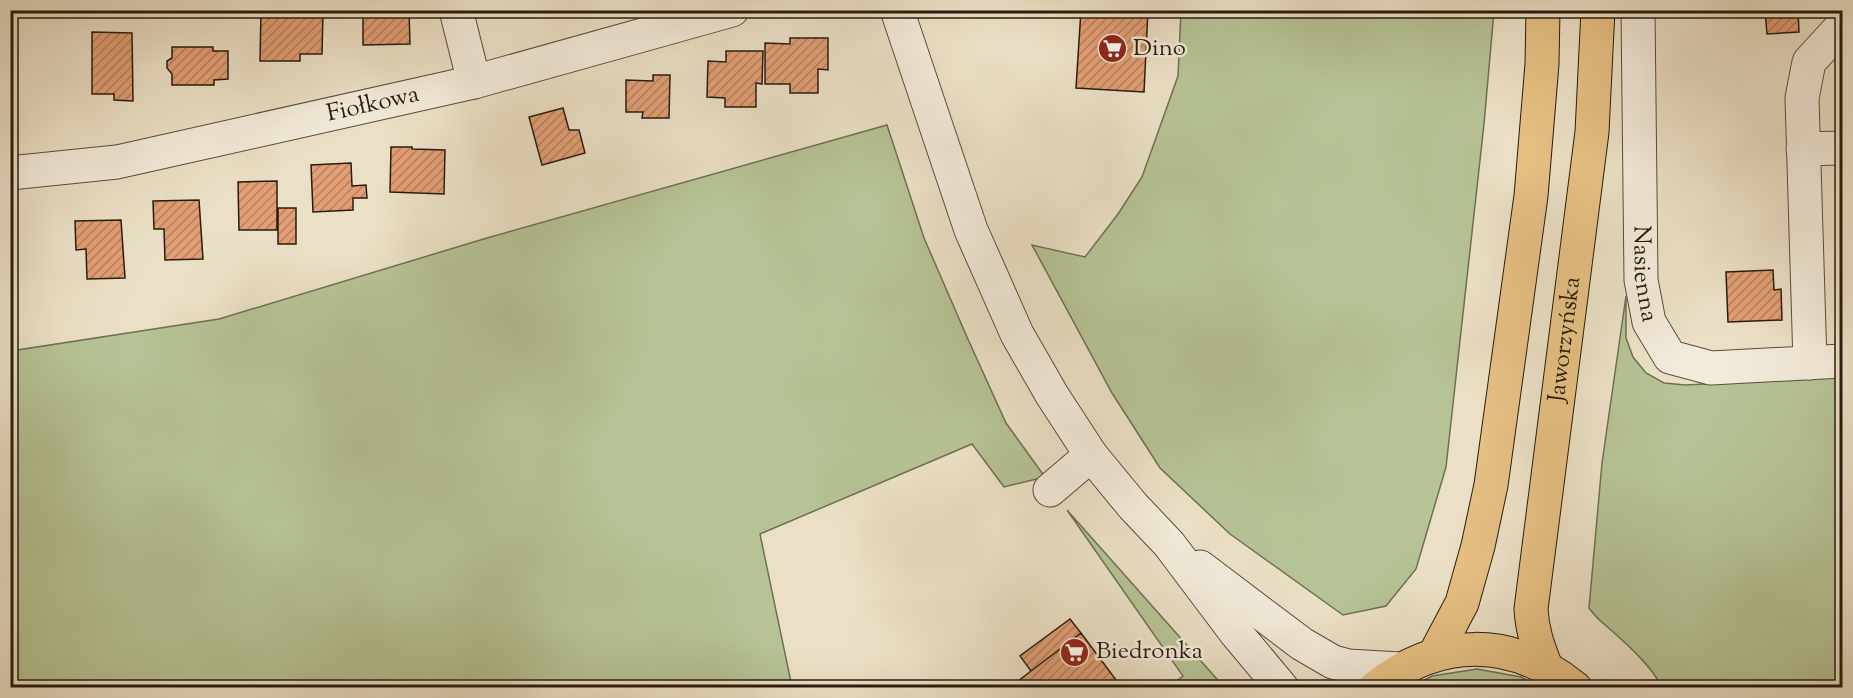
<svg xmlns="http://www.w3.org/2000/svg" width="1853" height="698" viewBox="0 0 1853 698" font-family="'Sorts Mill Goudy',serif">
	<defs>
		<pattern id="building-hatch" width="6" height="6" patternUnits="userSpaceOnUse" patternTransform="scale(1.5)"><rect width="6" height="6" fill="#e29e74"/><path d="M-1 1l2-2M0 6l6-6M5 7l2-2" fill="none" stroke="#b7805e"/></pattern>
	</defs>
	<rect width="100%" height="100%" fill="#ebe0c6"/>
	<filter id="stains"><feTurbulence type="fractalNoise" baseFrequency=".00333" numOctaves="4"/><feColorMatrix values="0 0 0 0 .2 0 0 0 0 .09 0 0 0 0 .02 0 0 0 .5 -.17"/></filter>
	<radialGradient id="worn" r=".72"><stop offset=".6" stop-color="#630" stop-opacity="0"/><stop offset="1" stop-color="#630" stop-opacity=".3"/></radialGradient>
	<!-- green -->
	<path fill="#b6c396" stroke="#6e7052" stroke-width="1.5" d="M1181,11H1494L1484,124L1446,467L1416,569L1386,606L1343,615L1230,534L1160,468L1112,393L1032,245L1085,257L1118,214L1142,177L1178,76Z
		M887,125L924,238L967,337L1006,423L1045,477L1004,487L972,444L760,534L792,687L11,688V351L219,319L487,238Z
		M1626,296V338L1633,357L1646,373L1664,383L1685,385L1842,377V687H1662C1651,666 1630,647 1612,631C1603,623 1595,617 1589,608L1602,463Z
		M1067,510L1224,687H1168L1183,676Z
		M1477,669L1521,677L1539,687H1412L1432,676Z"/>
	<!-- building -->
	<path fill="url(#building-hatch)" stroke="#271c0e" stroke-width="1.5" d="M308,10L323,12L322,54H300V61H260L261,11Z
		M363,10H409L410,44L363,45Z
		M502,10H557L544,11V16L502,15Z
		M1081,10H1148L1144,92L1076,88Z
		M1765,10H1798L1799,32L1767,34Z
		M92,32L132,33L133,101L114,100V94H92Z
		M790,38H828V70L818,69V93H790V84H765V43L790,44Z
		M172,47H213V51H228V79L214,80V85H172V74L167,68V61L172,58Z
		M726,51H763L762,84L756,83V107H725V98L707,97L708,61L726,62Z
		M653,75H670L669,118H642L643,112H626V80L653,81Z
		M563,108L569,130H579L585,153L542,165L529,117Z
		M391,147H412V149L445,150L444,194L390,192Z
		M351,163L352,186L366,185L367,198H353V210L313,212L311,165Z
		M277,181V230H239L238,182Z
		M199,200L203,259L165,260L164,229H154L153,201Z
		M278,208H296V244H278Z
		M121,220L125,278L87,279L86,249L76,250L75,221Z
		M1773,270L1774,290L1781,289L1782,320L1728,322L1726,272Z
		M1070,619L1081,633L1031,671L1020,656Z
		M1081,633L1122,688H1009L1031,671Z"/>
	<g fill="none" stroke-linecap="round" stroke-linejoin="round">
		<defs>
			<g id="minor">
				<path d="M456,10L474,82"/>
				<path d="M897,10L971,230L1017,334L1052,395L1091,455L1133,506L1169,544L1236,633L1282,688"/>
				<path id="s1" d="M1638,10L1641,280L1649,322L1670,357L1711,368L1842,361"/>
				<path d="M1803,149L1842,148"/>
				<path id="s2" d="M10,173L117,162L474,82L732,10"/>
				<path d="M1810,363L1802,98L1809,62L1842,26"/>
				<path d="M1050,490L1091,455"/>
				<path d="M1200,567L1302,644L1333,662L1348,666L1400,669"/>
			</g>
			<g id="major">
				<path d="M1435,654L1462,603L1478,546L1491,485L1531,196L1542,64L1543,10"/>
				<path id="s3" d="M1546,667C1538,647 1532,630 1531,609L1592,132L1598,10"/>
				<path d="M1375,688C1438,637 1512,636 1575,688"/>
			</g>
		</defs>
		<!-- minor casing -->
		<use href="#minor" stroke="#584d3c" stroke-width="35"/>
		<!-- major casing -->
		<use href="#major" stroke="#271c0e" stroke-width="35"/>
		<!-- minor -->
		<use href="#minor" stroke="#f2ebda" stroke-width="33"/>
		<!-- major -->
		<use href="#major" stroke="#e6c083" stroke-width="33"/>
	</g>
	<!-- icons -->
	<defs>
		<symbol id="supermarket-disc" viewBox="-11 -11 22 22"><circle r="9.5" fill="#8f2418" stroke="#f2ebda"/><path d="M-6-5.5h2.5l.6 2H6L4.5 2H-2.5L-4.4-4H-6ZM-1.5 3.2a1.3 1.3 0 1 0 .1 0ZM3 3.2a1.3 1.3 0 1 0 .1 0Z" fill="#fff"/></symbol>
	</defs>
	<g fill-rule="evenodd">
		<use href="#supermarket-disc" x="1096" y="32" width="33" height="33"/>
		<use href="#supermarket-disc" x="1058" y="636" width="33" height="33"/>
	</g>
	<g text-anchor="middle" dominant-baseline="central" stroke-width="5" stroke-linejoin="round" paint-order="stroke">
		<!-- poi labels -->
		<g font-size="24" fill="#271c0e" stroke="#f2ebda" text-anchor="start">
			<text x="1133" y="49">Dino</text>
			<text x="1096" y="652">Biedronka</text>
		</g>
		<!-- street labels -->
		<g font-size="24" fill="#271c0e" stroke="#f2ebda">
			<text stroke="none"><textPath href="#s2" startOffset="370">Fiołkowa</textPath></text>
			<text stroke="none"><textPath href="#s1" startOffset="264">Nasienna</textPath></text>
			<text stroke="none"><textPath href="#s3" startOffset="332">Jaworzyńska</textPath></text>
		</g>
	</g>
	<!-- margin -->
	<rect width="1853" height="698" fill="none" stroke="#ebe0c6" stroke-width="36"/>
	<rect x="12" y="12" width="1829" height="674" fill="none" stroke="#271c0e" stroke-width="3"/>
	<rect x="18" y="18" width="1817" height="662" fill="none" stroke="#271c0e" stroke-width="1.5"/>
	<rect width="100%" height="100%" filter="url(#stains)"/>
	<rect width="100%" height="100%" fill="url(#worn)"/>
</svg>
